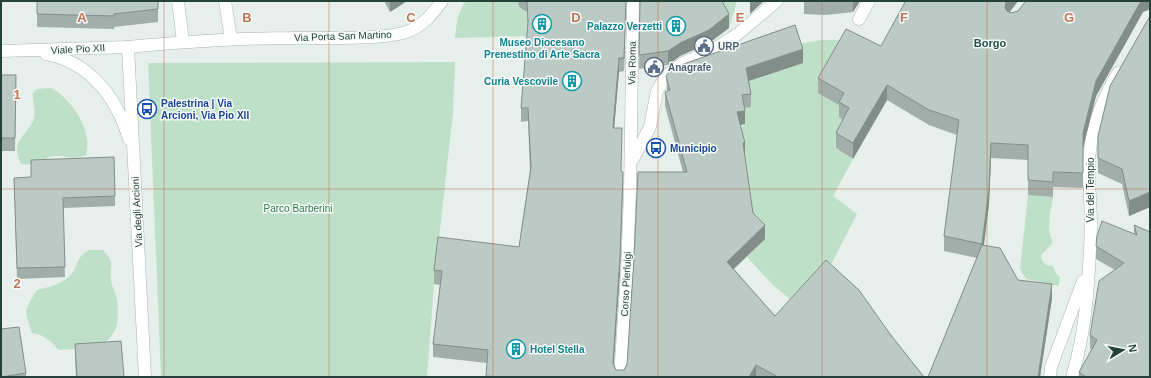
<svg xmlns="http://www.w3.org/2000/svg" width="1151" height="378" viewBox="0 0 1151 378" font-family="Arial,sans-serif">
	<rect width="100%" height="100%" fill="#e6efeb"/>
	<!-- green -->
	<path fill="#bfe0c8" d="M466,1H518L519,7L527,12L528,36L455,38C456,25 458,12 466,1Z
		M683,1H737L729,28L717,7Z
		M823,40H838L846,44L844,108L849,123L836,148L853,159L833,196L857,214L826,274L798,306L773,285L747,257L765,239L752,225L738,130L745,124L742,109L748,82L803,63L797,44Z
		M455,62L453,112L434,284L427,377H161L148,63Z
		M52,88C73,101 93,131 86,155C70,161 68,155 55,156C43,158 32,167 21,164C8,139 30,135 34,118C36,110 32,101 33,93L37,89Z
		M1028,195L1053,197L1050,214L1049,232L1052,240V244L1042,254L1041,259L1046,265L1053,266L1055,272L1060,277L1059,286L1026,279L1020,269Z
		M89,250H103C117,266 109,265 111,281C112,287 116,293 117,299C123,347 99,348 59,350C51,342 44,334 32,333C24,310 24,311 37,290C49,287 66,283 73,272C79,261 77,257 89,250Z"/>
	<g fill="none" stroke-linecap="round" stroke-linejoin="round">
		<defs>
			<path id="pedestrian" d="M859,19L869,1"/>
			<path id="minor" d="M178,1L183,42
				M225,1L231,39
				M128,47C183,42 237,38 291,38C321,37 383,41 409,31C424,25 433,13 442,1
				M633,159L650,127L657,91L666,76L683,63L713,50L739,33L777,1
				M620,377L627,271L630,190L633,1
				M1050,377L1051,367L1083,281
				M1072,377C1087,328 1089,277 1091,226C1091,201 1087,174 1090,150C1093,122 1104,96 1118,73"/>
			<path id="tertiary" d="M1,51L128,47L145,377
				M46,54C90,62 117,98 129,139"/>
		</defs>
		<!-- pedestrian casing -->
		<use href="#pedestrian" stroke="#a8b8b2" stroke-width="13"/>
		<!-- minor casing -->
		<use href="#minor" stroke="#a8b8b2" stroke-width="13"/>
		<!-- tertiary casing -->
		<use href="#tertiary" stroke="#a8b8b2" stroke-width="13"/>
		<!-- pedestrian -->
		<use href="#pedestrian" stroke="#fff" stroke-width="12"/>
		<!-- minor -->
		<use href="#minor" stroke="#fff" stroke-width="12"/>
		<!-- tertiary -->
		<use href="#tertiary" stroke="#fff" stroke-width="12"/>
	</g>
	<!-- wall -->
	<path fill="#a1aea9" d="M384,1H407L390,12Z
		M518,1H626L624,71L619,72L614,128L621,171L623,185L620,271L613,364L616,370H624L627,364L683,172L665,106V92L667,91L666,76L803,63L749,81L751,94V107L744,108L745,124L740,125L753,213L765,239L734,269L775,316L890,334L924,377H486L487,363L433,357V344L440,285L434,284V270L519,247L530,171L528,121L521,122V108L528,28L527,12L519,7Z
		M640,1L729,28L709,43L680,56L668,65L639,69Z
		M803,1H860L853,12L826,15L804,14V2Z
		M1018,1L1009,12L1011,13L1018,11L1026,1H1150V9L1143,12L1096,96L1083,148V188L1053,187V197L1028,195V160L991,158L989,204L984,245L1018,280L1052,298L1040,377H928L977,258L944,251V236L957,135L929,125L887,100L853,159L836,148V133L843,120L839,117V105L818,93V78L881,46Z
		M158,9V22L114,27V29L37,27V14Z
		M1150,16V207L1129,216L1122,184L1098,173V136Z
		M1,75H16L15,151H1Z
		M14,178L115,196V206L63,208L65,277L17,279Z
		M1134,225L1150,232V377H1079V372L1092,350L1090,348V335L1115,270L1096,259V246L1134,234Z
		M75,344L124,377H76L75,358Z
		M26,373V377H1Z"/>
	<!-- shaded-wall -->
	<path fill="#838d89" d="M390,1H407L390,12Z
		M626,1L624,71V58Z
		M750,1H764L750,14Z
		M853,1H860L853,12Z
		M1006,1H1018L1006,17L1005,8Z
		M1141,1H1150V9L1143,12L1096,96L1083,148V133L1096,81Z
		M729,14V28L709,43L680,56L668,65V51L680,43Z
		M803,49V63L746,82V68Z
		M619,58V72L613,142V128Z
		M887,85V100L853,159V143Z
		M745,111V124L737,126V112Z
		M743,143H745V156Z
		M991,143V158L989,204L982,259V244Z
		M623,172L620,271L613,377V363Z
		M1150,192V207L1129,216V201Z
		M765,225V239L727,275V262Z
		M1052,284V298L1040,377H1038Z
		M756,365V377H749Z"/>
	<!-- building -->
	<path fill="#bbcac4" stroke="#838d89" d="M37,1H158V9L114,14V16L37,14Z
		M527,1H626L624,58H619L613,128H622L621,171L623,172L620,257L613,363L616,370H624L627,364L634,258L638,172H687L665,92L670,90L666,76L672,68L795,25L803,49L746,68L751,94L742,95L745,111L737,112L745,143H743L753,213L765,225L727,262L775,316L826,260L859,290L890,334L924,377H778L756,365L749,377H498L486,376L488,350L433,344L442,271L434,270L438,237L519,247L531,167L528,108H521L528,22Z
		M640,1H722L729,14L709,30L680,43L668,51L639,55Z
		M905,1H1006L1005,8L1007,11L1011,13L1018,11L1026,1H1141L1096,81L1083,133V173L1053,172V182L1028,180V145L991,143L989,189L982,244L944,236L959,120L929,110L887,85L853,143L836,133L849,108L839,102L844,93L818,78L846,29L881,46L904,4Z
		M1150,16V192L1129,201L1122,169L1098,158V136L1110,86Z
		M1,75H16L15,138H1Z
		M114,157L115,196L63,198L65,267L17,268L14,178L31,177V160Z
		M1102,221L1137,235L1134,225L1150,232V377H1086L1079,372L1097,340L1090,335L1099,281L1124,263L1096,246L1097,236Z
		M982,245L1000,248L1018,280L1052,284L1038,377H928Z
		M19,327L26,373L1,377V329Z
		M121,341L124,377H77L75,344Z"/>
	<!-- grid -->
	<path fill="none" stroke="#c07456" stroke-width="1" stroke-opacity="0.55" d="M164,1V377M329,1V377M493,1V377M658,1V377M822,1V377M987,1V377M1,189H1150"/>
	<!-- icons -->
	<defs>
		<symbol id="building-ring" viewBox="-11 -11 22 22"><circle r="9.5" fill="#f7fbf9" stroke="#0f9aa8" stroke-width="1.5"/><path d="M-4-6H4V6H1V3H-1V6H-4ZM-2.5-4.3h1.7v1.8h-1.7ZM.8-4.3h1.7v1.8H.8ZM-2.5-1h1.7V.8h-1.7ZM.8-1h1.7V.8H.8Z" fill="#0f9aa8"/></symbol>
		<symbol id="civic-ring" viewBox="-11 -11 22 22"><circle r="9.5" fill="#f7fbf9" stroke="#5c6f8a" stroke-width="1.5"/><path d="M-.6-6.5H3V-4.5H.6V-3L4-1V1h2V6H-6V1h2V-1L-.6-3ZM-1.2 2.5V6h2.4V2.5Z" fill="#5c6f8a"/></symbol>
		<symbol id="bus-ring" viewBox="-11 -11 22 22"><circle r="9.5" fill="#f7fbf9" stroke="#1a4fb4" stroke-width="1.5"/><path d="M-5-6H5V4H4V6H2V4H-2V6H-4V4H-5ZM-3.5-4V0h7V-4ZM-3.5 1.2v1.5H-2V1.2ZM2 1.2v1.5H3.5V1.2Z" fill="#1a4fb4"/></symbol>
	</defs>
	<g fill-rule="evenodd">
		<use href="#building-ring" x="531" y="13" width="22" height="22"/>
		<use href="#building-ring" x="665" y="15" width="22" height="22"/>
		<use href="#civic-ring" x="693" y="35" width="22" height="22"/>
		<use href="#civic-ring" x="643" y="56" width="22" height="22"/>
		<use href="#building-ring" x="561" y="70" width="22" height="22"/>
		<use href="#bus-ring" x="136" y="98" width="22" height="22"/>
		<use href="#bus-ring" x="645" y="137" width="22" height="22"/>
		<use href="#building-ring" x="505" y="338" width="22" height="22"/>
	</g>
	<g text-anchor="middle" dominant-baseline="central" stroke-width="3" stroke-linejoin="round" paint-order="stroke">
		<!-- culture labels -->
		<g font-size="10" font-weight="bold" fill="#0d838f" stroke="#f7fbf9" text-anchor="end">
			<text x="662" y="26">Palazzo Verzetti</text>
			<text x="542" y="42" text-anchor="middle">Museo Diocesano<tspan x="542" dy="12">Prenestino di Arte Sacra</tspan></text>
			<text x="558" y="81">Curia Vescovile</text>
			<text x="530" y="349" text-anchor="start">Hotel Stella</text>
		</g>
		<!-- street labels -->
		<g font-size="10" fill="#24423a" stroke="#f7fbf9">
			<text transform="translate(343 36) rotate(-2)">Via Porta San Martino</text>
			<text transform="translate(78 49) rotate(-3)">Viale Pio XII</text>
			<text transform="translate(632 63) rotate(-89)">Via Roma</text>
			<text transform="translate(1090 190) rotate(-90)">Via del Tempio</text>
			<text transform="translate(137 212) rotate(-93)">Via degli Arcioni</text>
			<text transform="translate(626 284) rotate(-87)">Corso Pierluigi</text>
		</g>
		<!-- service labels -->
		<g font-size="10" font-weight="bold" fill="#4e5e75" stroke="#f7fbf9" text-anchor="start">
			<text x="718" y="46">URP</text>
			<text x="668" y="67">Anagrafe</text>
		</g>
		<!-- transit labels -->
		<g font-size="10" font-weight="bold" fill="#164399" stroke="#f7fbf9" text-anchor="start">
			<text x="161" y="103">Palestrina | Via<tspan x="161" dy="12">Arcioni, Via Pio XII</tspan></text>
			<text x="670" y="148">Municipio</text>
		</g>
		<!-- park labels -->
		<g font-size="10" fill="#2d7a4b" stroke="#f7fbf9">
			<text x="298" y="208">Parco Barberini</text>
		</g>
		<!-- neighbourhood labels -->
		<g font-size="11" font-weight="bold" fill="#1f5548" stroke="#f7fbf9">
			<text x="990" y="43">Borgo</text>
		</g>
	</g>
	<g font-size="13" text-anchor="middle" font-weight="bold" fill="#c07456" stroke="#f7fbf9" stroke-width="3" stroke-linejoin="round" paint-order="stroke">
		<text x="82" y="22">A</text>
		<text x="247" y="22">B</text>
		<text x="411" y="22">C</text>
		<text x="576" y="22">D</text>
		<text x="740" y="22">E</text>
		<text x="904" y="22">F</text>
		<text x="1069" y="22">G</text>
		<text x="17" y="99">1</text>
		<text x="17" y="288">2</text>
	</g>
	<!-- border -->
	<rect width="1151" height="378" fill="none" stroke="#24423a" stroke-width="4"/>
	<!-- north arrow -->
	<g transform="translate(1123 350) rotate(80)" stroke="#f7fbf9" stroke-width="3" paint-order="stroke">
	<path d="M0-3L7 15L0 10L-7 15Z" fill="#24423a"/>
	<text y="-6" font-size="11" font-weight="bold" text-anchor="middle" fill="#24423a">N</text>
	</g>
</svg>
